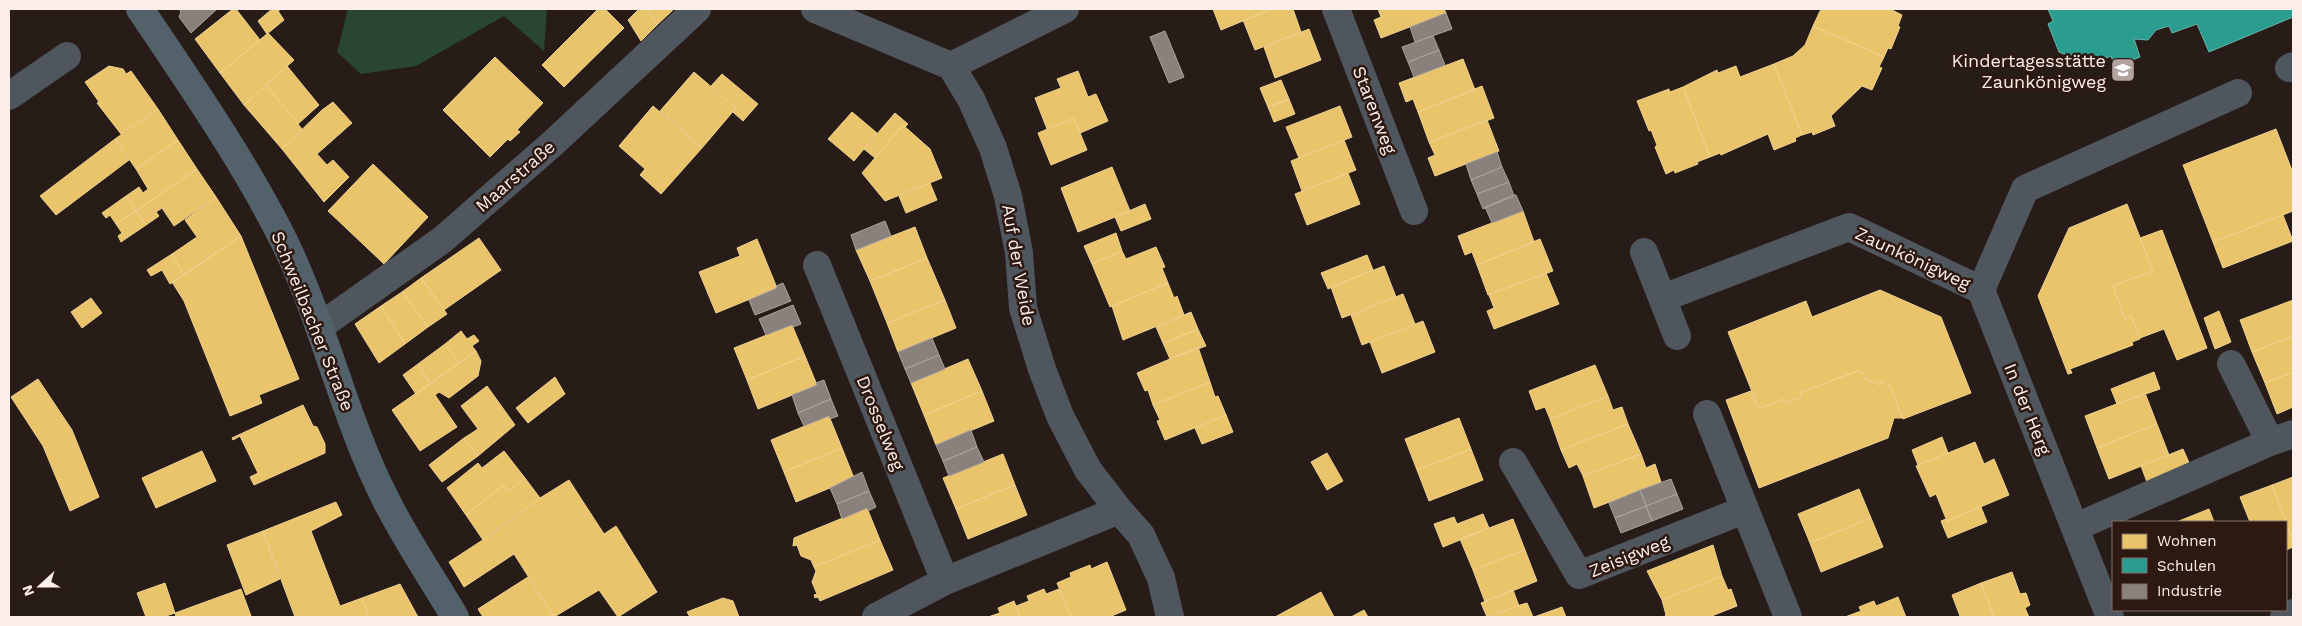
<svg xmlns="http://www.w3.org/2000/svg" width="2302" height="626" viewBox="0 0 2302 626" font-family="'Work Sans',sans-serif">
	<rect width="100%" height="100%" fill="#271c18"/>
	<!-- green -->
	<path fill="#284630" d="M348,9H547L544,51L504,16L416,66L361,74L337,52Z"/>
	<!-- homes -->
	<path fill="#e9c46a" stroke="#efd190" d="M233,9H236L260,40L220,73L195,39Z
		M272,9H281L278,11L284,20L267,34L258,21Z
		M598,9H605L624,28L564,87L542,65Z
		M639,9H647L657,25L641,41L628,20Z
		M647,9H674L657,25Z
		M1213,9H1272L1221,30Z
		M1272,9H1293L1301,32L1255,50L1243,20Z
		M1378,9H1444L1446,13L1381,38L1374,20L1381,17Z
		M1821,9H1890L1902,15L1898,26L1900,27L1891,49L1888,48L1884,57L1813,26Z
		M1813,26L1884,57L1879,67L1882,68L1872,90L1862,86L1831,116L1835,126L1813,135L1812,132L1802,135L1774,64L1793,56L1805,45Z
		M1309,29L1321,60L1275,78L1264,47Z
		M268,33L294,60L244,105L220,73Z
		M495,57L543,103L517,130L520,132L510,141L508,139L490,157L443,110Z
		M1463,59L1475,90L1418,112L1413,99L1406,102L1399,83Z
		M1774,64L1802,135L1795,138L1796,141L1774,150L1768,134L1721,155L1720,153L1710,157L1683,87L1717,70L1718,73L1736,66L1740,77Z
		M109,66L123,69L126,74L131,71L158,109L121,134L97,103L99,102L85,82Z
		M287,66L319,105L298,124L266,85Z
		M1078,71L1088,97L1096,94L1108,121L1080,133L1074,118L1047,129L1035,98L1061,88L1057,79Z
		M694,72L736,108L702,148L660,111Z
		M722,74L758,104L743,121L733,112L736,108L711,86Z
		M1281,80L1289,99L1268,107L1260,88Z
		M266,85L302,129L282,149L244,105Z
		M1482,86L1494,118L1429,142L1418,112Z
		M1683,87L1710,157L1697,162L1698,164L1675,173L1674,170L1666,174L1655,147L1657,145L1651,130L1649,131L1637,101L1669,89L1670,92Z
		M1289,99L1295,114L1274,122L1268,107Z
		M333,102L352,123L317,154L327,165L333,160L349,177L324,202L282,149L322,110Z
		M653,106L702,148L661,194L640,175L645,169L619,146Z
		M1340,106L1352,137L1299,158L1286,127Z
		M158,109L178,140L136,169L115,139Z
		M852,112L877,133L854,161L828,139Z
		M895,113L908,124L905,127L903,125L875,158L864,149Z
		M1074,118L1087,150L1051,165L1038,133Z
		M1487,120L1499,151L1435,176L1428,158L1435,155L1429,142Z
		M903,125L930,149L942,178L885,201L862,173Z
		M2276,129L2293,173V211L2213,242L2183,165Z
		M115,139L129,160L56,215L40,196Z
		M178,140L197,169L136,211L126,196L139,187L143,193L148,189L136,169Z
		M1344,140L1356,170L1302,191L1291,161Z
		M373,164L428,217L384,264L328,211Z
		M1112,167L1130,211L1078,232L1061,188Z
		M197,169L216,197L174,226L162,208L156,212L159,216L146,225L136,211Z
		M1348,173L1360,204L1307,225L1295,194Z
		M930,183L937,200L906,213L899,196Z
		M126,196L136,211L116,224L110,215L106,218L102,213Z
		M216,197L241,236L184,275L172,254L197,237L185,220Z
		M1145,204L1151,219L1121,231L1115,217Z
		M2127,204L2153,271L2113,286L2125,319L2131,316L2140,339L2132,342L2133,345L2070,369L2072,373L2068,374L2038,296L2069,228Z
		M136,211L146,225L121,242L118,236L122,233L116,224Z
		M1523,211L1534,242L1477,265L1472,252L1465,255L1458,236Z
		M2283,215L2293,241L2223,268L2213,242Z
		M915,227L927,258L870,281L856,250Z
		M2162,230L2207,348L2177,360L2164,329L2140,338L2131,316L2125,319L2113,286L2153,271L2140,238Z
		M1116,233L1122,251L1092,264L1084,246Z
		M241,236L299,379L259,395L262,403L230,416L184,301L172,282Z
		M479,238L501,270L444,310L421,278Z
		M757,239L777,288L716,313L699,272L740,256L737,248Z
		M1540,239L1553,271L1488,295L1477,265Z
		M1156,247L1165,267L1162,268L1168,283L1110,307L1092,264L1122,251L1126,259Z
		M172,254L184,275L170,284L162,270L151,276L147,270Z
		M1367,255L1373,270L1328,289L1321,273Z
		M927,258L945,300L887,323L870,281Z
		M1384,266L1396,297L1342,318L1331,287Z
		M1546,273L1559,304L1494,329L1487,311L1494,308L1489,295Z
		M421,278L447,314L428,327L402,292Z
		M1168,283L1174,298L1177,296L1184,315L1123,340L1112,306Z
		M1880,290L1941,317L1971,393L1903,419L1890,386L1881,381L1880,385L1864,378L1865,375L1857,371L1800,393L1802,397L1785,403L1784,399L1759,409L1728,332L1806,301L1812,317Z
		M402,292L428,327L405,344L381,306Z
		M1403,294L1415,324L1362,345L1351,315Z
		M91,298L102,313L82,328L71,312Z
		M945,300L956,328L898,352L887,323Z
		M2293,300V336L2252,352L2240,320Z
		M381,306L405,344L379,363L355,324Z
		M2219,311L2231,342L2215,349L2204,318Z
		M1191,312L1198,329L1163,343L1156,327Z
		M1423,321L1435,352L1382,373L1370,342Z
		M792,325L805,356L747,380L734,348Z
		M1198,329L1206,346L1170,359L1163,343Z
		M461,331L467,339L474,335L479,341L472,346L476,351L459,363L445,344Z
		M2293,336V372L2265,383L2252,352Z
		M445,344L459,363L430,384L418,364Z
		M1198,347L1210,382L1153,405L1148,390L1145,391L1137,373Z
		M476,351L481,361L478,376L449,398L439,392L435,395L457,427L420,451L392,410Z
		M805,356L817,385L758,409L747,380Z
		M968,359L982,391L924,415L911,383Z
		M418,364L430,384L416,394L403,375Z
		M1595,365L1608,396L1550,419L1545,407L1536,410L1529,391Z
		M1857,371L1865,375L1864,378L1880,385L1881,381L1890,386L1903,418H1894L1888,438L1759,488L1726,400L1751,391L1759,409L1784,399L1785,403L1802,397L1800,393Z
		M2154,372L2160,389L2117,404L2111,389Z
		M2293,372V407L2277,414L2265,383Z
		M555,377L565,394L528,423L516,408Z
		M38,379L72,430L99,497L70,511L43,446L11,397Z
		M1210,382L1215,397L1218,396L1226,415L1165,440L1157,421L1160,420L1153,405Z
		M487,386L515,425L478,456L464,438L478,429L461,406Z
		M982,391L994,421L936,445L924,415Z
		M2145,393L2157,424L2097,448L2085,416Z
		M1608,396L1613,410L1622,407L1628,424L1561,450L1550,419Z
		M303,405L313,426L317,427L325,444V453L254,485L250,477L258,473L240,436L233,440L232,438Z
		M1226,415L1233,432L1202,444L1195,428Z
		M829,416L842,448L784,472L771,440Z
		M1459,418L1471,449L1417,470L1405,439Z
		M1628,424L1641,454L1583,476L1577,464L1569,468L1561,450Z
		M2157,424L2169,455L2109,479L2097,448Z
		M1942,437L1948,453L1918,465L1912,450Z
		M464,438L478,456L442,482L429,465Z
		M1975,442L1984,464L1994,459L2009,495L1947,521L1936,494L1930,497L1916,466Z
		M842,448L854,478L796,502L784,472Z
		M1471,449L1483,480L1429,501L1417,470Z
		M2183,449L2190,465L2147,482L2141,466Z
		M202,451L216,481L156,508L142,478Z
		M504,451L525,478L509,491L504,485L466,515L447,488L478,463L482,468Z
		M1327,453L1343,481L1327,490L1311,462Z
		M1003,454L1015,485L956,509L943,478Z
		M1641,454L1646,468L1655,464L1661,482L1594,508L1583,476Z
		M2293,477V541L2272,485Z
		M525,478L540,498L483,540L466,515L504,485L509,491Z
		M569,480L604,534L616,526L657,592L618,617L599,590L554,617L514,554L464,587L449,562L498,530L540,498Z
		M1015,485L1027,515L968,539L956,509Z
		M2272,485L2293,541V547L2286,550V522H2250L2240,497Z
		M1859,489L1871,518L1810,543L1798,514Z
		M336,502L342,515L311,531L340,606L362,598L369,617H295L263,531Z
		M1981,507L1987,522L1948,538L1941,521L1946,519L1947,521Z
		M867,508L880,540L814,567L811,560L801,556L797,545L793,546L794,538Z
		M2209,509L2214,522H2179V521Z
		M1483,514L1489,528L1443,547L1434,524L1454,517L1457,524Z
		M1871,518L1883,547L1821,572L1810,543Z
		M1513,519L1525,550L1473,570L1460,539Z
		M263,531L280,579L246,595L227,545Z
		M880,540L893,570L820,601L818,597L815,598L814,595L817,594L812,582L816,571L814,567Z
		M1713,545L1722,576L1662,600L1647,571Z
		M1525,550L1537,581L1485,602L1473,570Z
		M1107,562L1126,610L1109,617H1071L1057,583L1071,577L1070,573L1090,565L1091,569Z
		M2012,572L2020,594L2026,593L2030,605L2025,608L2029,617H1994L1981,583Z
		M1722,576L1728,590L1731,589L1737,606L1709,617H1664L1666,615L1662,600Z
		M528,577L554,617H483L478,609Z
		M165,583L175,613L163,617H146L137,593Z
		M1981,583L1994,617H1958L1960,616L1952,595Z
		M400,584L418,617H369L362,598Z
		M241,589L251,616L176,617L175,613Z
		M1044,589L1046,594L1059,589L1071,617H1020L1016,606L1029,601L1027,596Z
		M1513,590L1519,606L1487,617L1481,603Z
		M1321,592L1334,617H1275Z
		M1898,597L1906,617H1845L1861,611L1859,607L1874,601L1876,606Z
		M723,598L733,601L739,617H690L687,612Z
		M1014,601L1020,617H988L1000,613L998,608Z
		M1527,603L1533,617H1490L1520,605Z
		M1562,607L1566,617H1534Z
		M1364,610L1368,617H1351Z"/>
	<!-- schools -->
	<path fill="#2a9d8f" stroke="#69b5aa" d="M2048,9H2293V17L2209,52L2197,24L2172,33L2169,26L2156,30L2148,40L2134,39L2140,57L2115,67L2111,56L2089,65L2059,52L2048,24L2053,21Z"/>
	<!-- industry -->
	<path fill="#8a817c" stroke="#aca29d" d="M179,9H217L191,33L179,17L181,12Z
		M1446,13L1452,29L1415,42L1410,27Z
		M1165,31L1184,77L1169,83L1150,37Z
		M1433,36L1439,50L1408,62L1402,47Z
		M1439,50L1445,65L1414,77L1408,62Z
		M1497,152L1502,167L1471,180L1466,164Z
		M1502,167L1509,182L1477,194L1471,180Z
		M1509,182L1514,196L1483,209L1477,194Z
		M1514,195H1516L1523,211L1492,223L1485,207Z
		M885,221L891,236L856,250L851,235Z
		M783,283L791,301L755,315L749,300L777,288L776,286Z
		M793,305L801,324L793,327L792,325L766,335L759,319Z
		M932,338L939,355L905,369L898,352Z
		M939,355L945,369L911,383L905,369Z
		M824,380L831,399L798,413L792,395L817,385L816,383Z
		M831,399L838,416L830,419L829,416L804,426L798,413Z
		M971,430L977,447L943,461L936,445Z
		M977,447L984,462L949,476L943,461Z
		M862,472L869,491L837,504L830,488Z
		M1671,479L1677,494L1646,506L1640,490Z
		M1640,490L1646,506L1615,518L1609,503Z
		M869,491L876,507L868,511L867,508L842,519L837,504Z
		M1677,494L1683,509L1652,521L1646,506Z
		M1646,506L1652,521L1621,533L1615,518Z"/>
	<g fill="none" stroke-linecap="round" stroke-linejoin="round">
		<!-- minor -->
		<path stroke="#4f565d" stroke-width="28" d="M815,9L951,66L971,99L993,148L1008,196L1019,253L1023,308L1042,369L1060,416L1088,470L1119,510L1141,535L1161,578L1170,617
			M1336,9L1414,211
			M951,66L1065,9
			M2289,68L2293,66
			M9,96L67,56
			M1644,252L1677,336
			M817,265L945,581
			M1981,290L2110,617
			M1663,298L1849,227L1981,290L2025,189L2238,93
			M319,327L442,240L552,144L697,9
			M2231,364L2270,442
			M1707,414L1788,617
			M1513,462L1579,575L1744,510
			M2076,527L2270,442L2293,434
			M876,617L945,581L1119,510
			M2284,617L2293,613"/>
		<!-- major -->
		<path stroke="#53616b" stroke-width="28" d="M140,9C191,85 244,161 285,243C325,326 344,418 386,500C406,540 432,578 455,617"/>
	</g>
	<!-- icons -->
	<defs>
		<symbol id="school-square" viewBox="-11 -11 22 22"><rect x="-9" y="-9" width="18" height="18" rx="4" fill="#b1a4a0" stroke="#2d1912"/><path d="M0-5L7-2L0 1L-7-2ZM-4 1L0 2.5L4 1V4Q0 6-4 4Z" fill="#fff"/></symbol>
	</defs>
	<g fill-rule="evenodd">
		<use href="#school-square" x="2109" y="56" width="28" height="28"/>
	</g>
	<g text-anchor="middle" dominant-baseline="central" stroke-width="5" stroke-linejoin="round" paint-order="stroke">
		<!-- poi labels -->
		<g font-size="18" fill="#fceee9" stroke="#2d1912" text-anchor="end">
			<text x="2106" y="60">Kindertagesstätte<tspan x="2106" dy="21">Zaunkönigweg</tspan></text>
		</g>
		<!-- street labels -->
		<g font-size="18" fill="#fceee9" stroke="#2d1912">
			<text transform="translate(1375 110) rotate(69)">Starenweg</text>
			<text transform="translate(515 176) rotate(-41)">Maarstraße</text>
			<text transform="translate(1913 258) rotate(25)">Zaunkönigweg</text>
			<text transform="translate(1019 265) rotate(80)">Auf der Weide</text>
			<text transform="translate(313 321) rotate(68)">Schweilbacher Straße</text>
			<text transform="translate(2028 409) rotate(68)">In der Herg</text>
			<text transform="translate(881 423) rotate(68)">Drosselweg</text>
			<text transform="translate(1629 556) rotate(-22)">Zeisigweg</text>
		</g>
	</g>
	<!-- border -->
	<rect width="2302" height="626" fill="none" stroke="#fceee9" stroke-width="20"/>
	<!-- legend -->
	<rect x="2112" y="521" width="175" height="90" fill="#2d1912" stroke="#806e68"/>
	<rect x="2122" y="534" width="25" height="15" fill="#e9c46a" stroke="#806e68"/>
	<text x="2157" y="546" font-size="15" fill="#fceee9">Wohnen</text>
	<rect x="2122" y="558" width="25" height="15" fill="#2a9d8f" stroke="#806e68"/>
	<text x="2157" y="571" font-size="15" fill="#fceee9">Schulen</text>
	<rect x="2122" y="584" width="25" height="15" fill="#8a817c" stroke="#806e68"/>
	<text x="2157" y="596" font-size="15" fill="#fceee9">Industrie</text>
	<!-- north arrow -->
	<g transform="translate(40 586) rotate(249)" stroke="#2d1912" stroke-width="4" paint-order="stroke">
	<path d="M0-4L9 19L0 12L-9 19Z" fill="#fceee9"/>
	<text y="-8" font-size="14" font-weight="bold" text-anchor="middle" fill="#fceee9">N</text>
	</g>
</svg>
